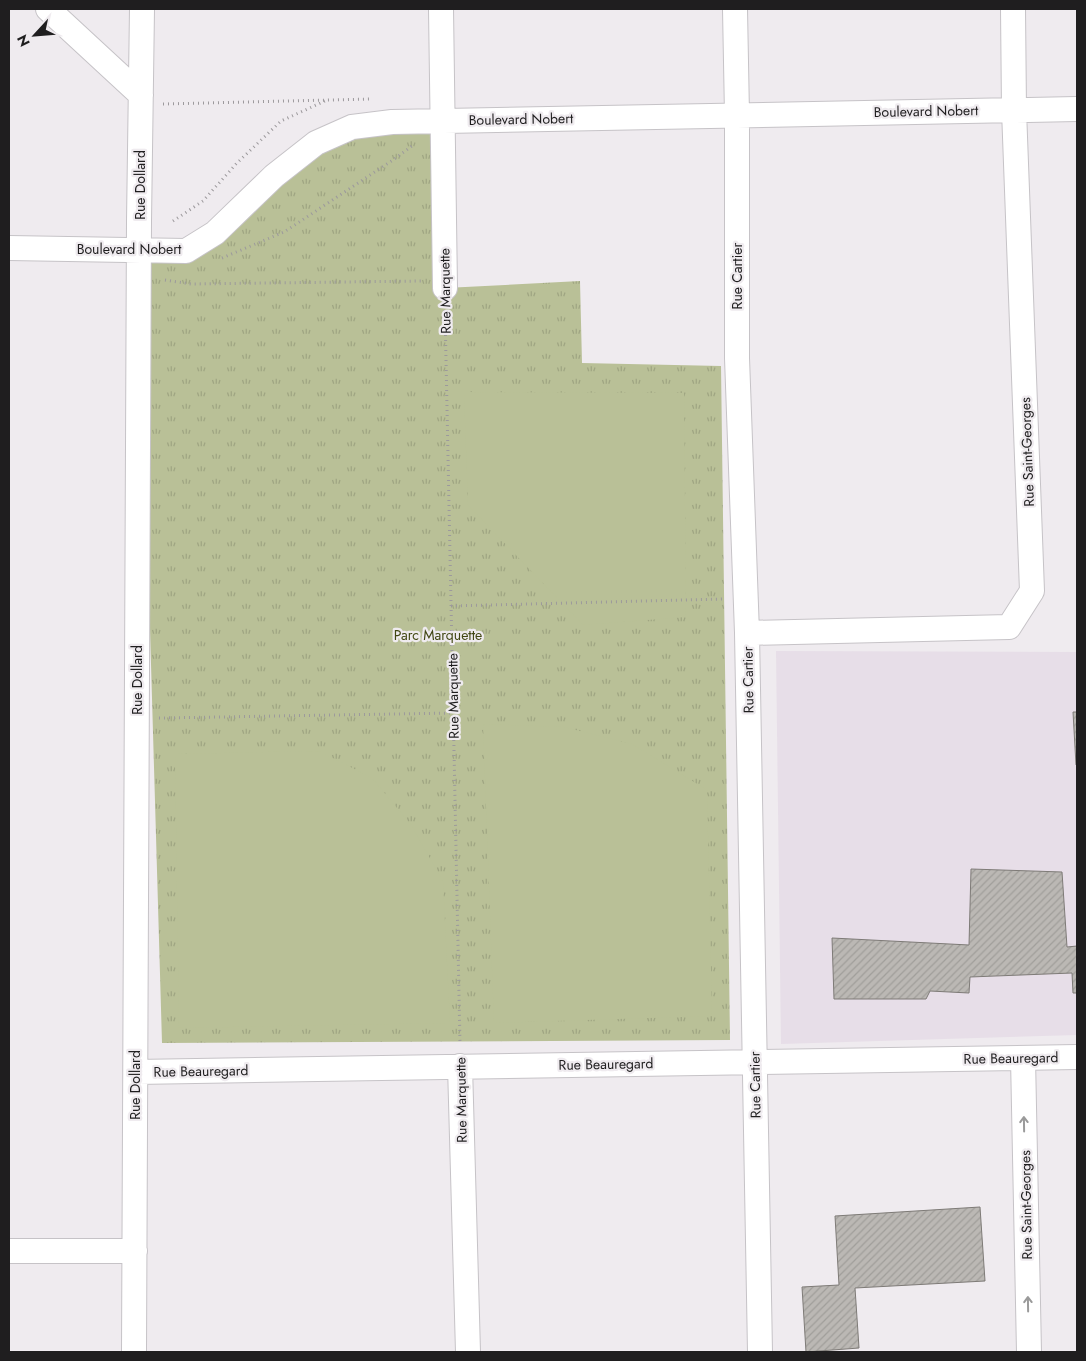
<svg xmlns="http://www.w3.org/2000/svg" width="1086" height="1361" viewBox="0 0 1086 1361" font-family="Jost,sans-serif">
	<defs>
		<pattern id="grass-tufts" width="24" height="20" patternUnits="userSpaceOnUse" patternTransform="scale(1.25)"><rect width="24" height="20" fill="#b9c097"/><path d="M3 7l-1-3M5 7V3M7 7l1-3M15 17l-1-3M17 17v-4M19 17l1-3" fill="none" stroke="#9fa582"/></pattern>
		<pattern id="building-hatch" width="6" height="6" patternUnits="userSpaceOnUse" patternTransform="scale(1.25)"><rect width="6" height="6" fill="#bbb8b4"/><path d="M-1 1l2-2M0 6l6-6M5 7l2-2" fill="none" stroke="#a09e9a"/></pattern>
	</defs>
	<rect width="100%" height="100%" fill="#efebef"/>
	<!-- built -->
	<path fill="#e7dee8" d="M776,651L1077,652V1035L781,1044Z"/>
	<!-- grass -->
	<path fill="url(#grass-tufts)" d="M444,120L445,288L580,281L582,363L721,366L730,1040L162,1043L139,250L200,251L231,234L306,160L392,122Z"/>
	<!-- pitch -->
	<path fill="#b9c097" d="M464,392L684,393L686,617L583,625L468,505Z
		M483,724L564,727L632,744L707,790L712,1016L494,1023Z
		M319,751L372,778L412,826L443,882L450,1023L179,1028L175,754Z"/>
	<!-- building -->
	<path fill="url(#building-hatch)" stroke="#7e7b77" d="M1073,712H1077V765H1076Z
		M971,869L1062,872L1067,947L1077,946V993H1073L1072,973L970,977L969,993L930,991L926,999H834L832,938L969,945Z
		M980,1207L985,1281L855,1288L859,1348L806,1352L802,1287L839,1285L835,1216Z"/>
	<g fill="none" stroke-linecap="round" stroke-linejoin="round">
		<defs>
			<path id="minor" d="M48,9L141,95
				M441,9C443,102 443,195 445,288
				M735,9L737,115V358L747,633L760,1352
				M9,248L186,251L215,233L274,176L316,143L352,127L392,122L1077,109
				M747,633L1009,627L1032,591L1014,110L1013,9
				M1023,1058L1029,1352
				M460,1066L468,1352
				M136,1072L1077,1057
				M9,1251H135
				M134,1352L139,221L142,9"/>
		</defs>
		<!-- minor casing -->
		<use href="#minor" stroke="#c6c3c7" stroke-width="26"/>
		<!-- path -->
		<path stroke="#9c999c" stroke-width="3" stroke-dasharray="1 4" stroke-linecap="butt" d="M163,104L371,99
			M173,221L203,201L236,164L281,121L325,101
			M222,258L284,232L393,160L412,146
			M165,280L191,284L422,281
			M445,310L460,1043
			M451,606L723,599
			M159,718L453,713"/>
		<!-- minor -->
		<use href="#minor" stroke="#fff" stroke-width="24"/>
	</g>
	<!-- one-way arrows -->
	<defs><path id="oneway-shaft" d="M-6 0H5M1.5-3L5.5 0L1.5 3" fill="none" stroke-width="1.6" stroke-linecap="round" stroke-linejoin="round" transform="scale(1.25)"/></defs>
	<g stroke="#9a9a9a">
		<use href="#oneway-shaft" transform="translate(1024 1124) rotate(-91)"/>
		<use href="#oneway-shaft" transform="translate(1028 1304) rotate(-91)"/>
	</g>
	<g text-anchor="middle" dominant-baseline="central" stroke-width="4.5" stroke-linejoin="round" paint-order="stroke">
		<!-- street labels -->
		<g font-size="14" fill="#1f1e1f" stroke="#efebef">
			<text transform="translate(926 111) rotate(-1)">Boulevard Nobert</text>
			<text transform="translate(521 119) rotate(-1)">Boulevard Nobert</text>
			<text transform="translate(140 185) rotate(-90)">Rue Dollard</text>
			<text x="129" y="249">Boulevard Nobert</text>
			<text transform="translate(737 276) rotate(-90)">Rue Cartier</text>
			<text transform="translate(445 291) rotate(-91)">Rue Marquette</text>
			<text transform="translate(1027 452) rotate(-92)">Rue Saint-Georges</text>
			<text transform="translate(137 680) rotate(-90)">Rue Dollard</text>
			<text transform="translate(748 680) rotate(-91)">Rue Cartier</text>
			<text transform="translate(453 696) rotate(-91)">Rue Marquette</text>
			<text transform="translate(1011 1058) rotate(-1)">Rue Beauregard</text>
			<text transform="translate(606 1064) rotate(-1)">Rue Beauregard</text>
			<text transform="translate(201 1071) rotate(-1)">Rue Beauregard</text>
			<text transform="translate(135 1085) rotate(-90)">Rue Dollard</text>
			<text transform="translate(755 1085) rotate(-91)">Rue Cartier</text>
			<text transform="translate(461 1100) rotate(-91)">Rue Marquette</text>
			<text transform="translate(1026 1205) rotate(-91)">Rue Saint-Georges</text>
		</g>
		<!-- park labels -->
		<g font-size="14" fill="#414713" stroke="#efebef">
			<text x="438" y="635">Parc Marquette</text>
		</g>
	</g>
	<!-- border -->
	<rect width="1086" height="1361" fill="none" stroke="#1f1e1f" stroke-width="20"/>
	<!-- north arrow -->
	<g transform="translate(35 35) rotate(244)" stroke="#efebef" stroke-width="4" paint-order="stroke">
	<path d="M0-4L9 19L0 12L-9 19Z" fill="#1f1e1f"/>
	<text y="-8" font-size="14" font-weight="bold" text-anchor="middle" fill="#1f1e1f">N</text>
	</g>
</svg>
